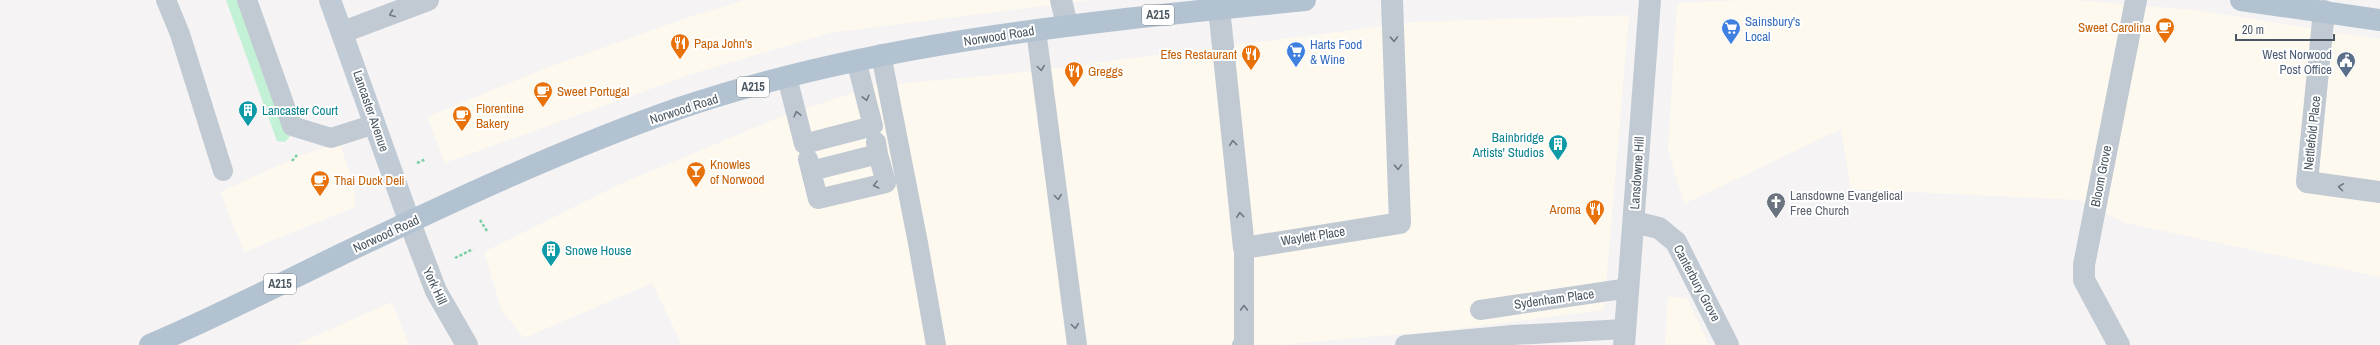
<svg xmlns="http://www.w3.org/2000/svg" width="2380" height="345" viewBox="0 0 2380 345" font-family="'Archivo Narrow',sans-serif">
	<rect width="100%" height="100%" fill="#f5f3f3"/>
	<!-- commercial -->
	<path fill="#fdf9ef" d="M745,0H1090L830,33L692,74L445,163L427,117L546,68L692,16Z
		M1746,0H2075L2195,10L2380,39V277L2125,223L2077,200L1851,189L1841,129L1684,204L1668,149L1677,3Z
		M1629,15L1604,310L1449,330L1277,345H682L652,283L524,338L502,311L484,252L618,185L780,117L873,86L1017,73L1414,22Z
		M340,143L355,190V207L244,252L220,192L304,154Z
		M1668,297L1687,298L1709,345H1665Z
		M392,302L409,345H295Z"/>
	<!-- green -->
	<path fill="#c3f1d5" d="M226,0H237L284,129L290,136L285,142L277,141Z"/>
	<g fill="none" stroke-linecap="round" stroke-linejoin="round">
		<!-- path -->
		<path stroke="#7ad0a6" stroke-width="2.5" stroke-dasharray="3 2" stroke-linecap="butt" d="M292,161L297,155
			M417,163L426,159
			M480,220L487,231
			M455,258L473,249"/>
		<!-- lane -->
		<path stroke="#c1cad2" stroke-width="20" d="M166,0L180,34L223,171
			M247,0L292,126L331,138L375,124
			M1036,30L1077,345
			M881,54L918,243L936,345
			M787,77L804,144L873,126L856,60
			M808,159L811,171L878,154L876,142
			M811,171L818,199L886,183L878,154
			M1480,310L1629,288
			M1242,345L1244,344V248
			M1405,345L1513,335L1625,329"/>
		<!-- street -->
		<path stroke="#c1cad2" stroke-width="22" d="M1061,0L1067,25
			M1219,8L1244,248L1400,223L1392,0
			M2324,11L2307,182L2380,192
			M343,32L428,0
			M1634,222L1659,228L1676,242L1728,345
			M410,223L436,291L467,345
			M1624,345L1650,0
			M2119,345L2084,280V265L2136,0"/>
		<!-- secondary -->
		<path stroke="#c1cbd6" stroke-width="22" d="M330,0L410,223"/>
		<!-- primary -->
		<path stroke="#b3c2d1" stroke-width="22" d="M2241,0L2380,20
			M150,345C214,318 276,286 338,256C450,202 563,149 680,108C881,40 1095,22 1305,0"/>
	</g>
	<!-- one-way arrows -->
	<defs><path id="oneway-chevron" d="M-2-3.5L2.5 0L-2 3.5" fill="none" stroke-width="1.6" stroke-linecap="round" stroke-linejoin="round"/></defs>
	<g stroke="#6e7983">
		<use href="#oneway-chevron" transform="translate(392 14) rotate(158)"/>
		<use href="#oneway-chevron" transform="translate(1394 39) rotate(88)"/>
		<use href="#oneway-chevron" transform="translate(1041 68) rotate(82)"/>
		<use href="#oneway-chevron" transform="translate(866 98) rotate(76)"/>
		<use href="#oneway-chevron" transform="translate(797 114) rotate(-104)"/>
		<use href="#oneway-chevron" transform="translate(1233 143) rotate(-96)"/>
		<use href="#oneway-chevron" transform="translate(1398 167) rotate(88)"/>
		<use href="#oneway-chevron" transform="translate(876 185) rotate(166)"/>
		<use href="#oneway-chevron" transform="translate(2341 187) rotate(-172)"/>
		<use href="#oneway-chevron" transform="translate(1058 197) rotate(82)"/>
		<use href="#oneway-chevron" transform="translate(1240 215) rotate(-96)"/>
		<use href="#oneway-chevron" transform="translate(1244 308) rotate(-91)"/>
		<use href="#oneway-chevron" transform="translate(1075 326) rotate(82)"/>
	</g>
	<!-- icons -->
	<defs>
		<symbol id="cafe-pin" viewBox="-11 -11 22 30"><path d="M0 17L-7.5 6A9.5 9.5 0 1 1 7.5 6Z" fill="#e8710a" stroke="#fff"/><path d="M-5.5-4.5H6V0H3Q3 3.5 0 3.5H-2.5Q-5.5 3.5-5.5 0ZM3-3.2v2h1.7v-2ZM-6 4.5H4V6H-6Z" fill="#fff"/></symbol>
		<symbol id="supermarket-pin" viewBox="-11 -11 22 30"><path d="M0 17L-7.5 6A9.5 9.5 0 1 1 7.5 6Z" fill="#3f7fe0" stroke="#fff"/><path d="M-6-5.5h2.5l.6 2H6L4.5 2H-2.5L-4.4-4H-6ZM-1.5 3.2a1.3 1.3 0 1 0 .1 0ZM3 3.2a1.3 1.3 0 1 0 .1 0Z" fill="#fff"/></symbol>
		<symbol id="restaurant-pin" viewBox="-11 -11 22 30"><path d="M0 17L-7.5 6A9.5 9.5 0 1 1 7.5 6Z" fill="#e8710a" stroke="#fff"/><path d="M-5-6h1v4h1v-4h1v4h1v-4h1v5L-1.5 .5V6h-2V.5L-5-1ZM5-6V6H3V1.5H1.5Q1.5-4 5-6Z" fill="#fff"/></symbol>
		<symbol id="civic-pin" viewBox="-11 -11 22 30"><path d="M0 17L-7.5 6A9.5 9.5 0 1 1 7.5 6Z" fill="#5c6f8a" stroke="#fff"/><path d="M-.6-6.5H3V-4.5H.6V-3L4-1V1h2V6H-6V1h2V-1L-.6-3ZM-1.2 2.5V6h2.4V2.5Z" fill="#fff"/></symbol>
		<symbol id="building-pin" viewBox="-11 -11 22 30"><path d="M0 17L-7.5 6A9.5 9.5 0 1 1 7.5 6Z" fill="#0f9aa8" stroke="#fff"/><path d="M-4-6H4V6H1V3H-1V6H-4ZM-2.5-4.3h1.7v1.8h-1.7ZM.8-4.3h1.7v1.8H.8ZM-2.5-1h1.7V.8h-1.7ZM.8-1h1.7V.8H.8Z" fill="#fff"/></symbol>
		<symbol id="bar-pin" viewBox="-11 -11 22 30"><path d="M0 17L-7.5 6A9.5 9.5 0 1 1 7.5 6Z" fill="#e8710a" stroke="#fff"/><path d="M-6-5H6L.8 .8V4.5H3.5V6h-7V4.5H-.8V.8Z" fill="#fff"/></symbol>
		<symbol id="church-pin" viewBox="-11 -11 22 30"><path d="M0 17L-7.5 6A9.5 9.5 0 1 1 7.5 6Z" fill="#6b7280" stroke="#fff"/><path d="M-1.2-6h2.4v3.5h3.3v2.4h-3.3V6h-2.4V-.1h-3.3v-2.4h3.3Z" fill="#fff"/></symbol>
	</defs>
	<g fill-rule="evenodd">
		<use href="#cafe-pin" x="2154" y="16" width="22" height="30"/>
		<use href="#supermarket-pin" x="1720" y="17" width="22" height="30"/>
		<use href="#restaurant-pin" x="669" y="32" width="22" height="30"/>
		<use href="#supermarket-pin" x="1285" y="40" width="22" height="30"/>
		<use href="#restaurant-pin" x="1240" y="43" width="22" height="30"/>
		<use href="#civic-pin" x="2335" y="50" width="22" height="30"/>
		<use href="#restaurant-pin" x="1063" y="60" width="22" height="30"/>
		<use href="#cafe-pin" x="532" y="80" width="22" height="30"/>
		<use href="#building-pin" x="237" y="99" width="22" height="30"/>
		<use href="#cafe-pin" x="451" y="104" width="22" height="30"/>
		<use href="#building-pin" x="1547" y="133" width="22" height="30"/>
		<use href="#bar-pin" x="685" y="160" width="22" height="30"/>
		<use href="#cafe-pin" x="309" y="169" width="22" height="30"/>
		<use href="#church-pin" x="1765" y="191" width="22" height="30"/>
		<use href="#restaurant-pin" x="1584" y="198" width="22" height="30"/>
		<use href="#building-pin" x="540" y="239" width="22" height="30"/>
	</g>
	<g text-anchor="middle" dominant-baseline="central" stroke-width="4" stroke-linejoin="round" paint-order="stroke">
		<!-- shield labels -->
		<g fill="#fff" stroke="#808990" stroke-width="1">
			<rect x="1142" y="5" width="32" height="20" rx="3"/>
			<rect x="737" y="77" width="32" height="20" rx="3"/>
			<rect x="264" y="274" width="32" height="20" rx="3"/>
		</g>
		<g font-size="12" font-weight="bold" fill="#4a5661">
			<text x="1158" y="15">A215</text>
			<text x="753" y="87">A215</text>
			<text x="280" y="284">A215</text>
		</g>
		<!-- shop labels -->
		<g font-size="13" fill="#366cbe" stroke="#fff" text-anchor="start">
			<text x="1745" y="21">Sainsbury's<tspan x="1745" dy="15">Local</tspan></text>
			<text x="1310" y="44">Harts Food<tspan x="1310" dy="15">&amp; Wine</tspan></text>
		</g>
		<!-- food labels -->
		<g font-size="13" fill="#c56008" stroke="#fff" text-anchor="start">
			<text x="2151" y="27" text-anchor="end">Sweet Carolina</text>
			<text x="694" y="43">Papa John's</text>
			<text x="1237" y="54" text-anchor="end">Efes Restaurant</text>
			<text x="1088" y="71">Greggs</text>
			<text x="557" y="91">Sweet Portugal</text>
			<text x="476" y="108">Florentine<tspan x="476" dy="15">Bakery</tspan></text>
			<text x="710" y="164">Knowles<tspan x="710" dy="15">of Norwood</tspan></text>
			<text x="334" y="180">Thai Duck Deli</text>
			<text x="1581" y="209" text-anchor="end">Aroma</text>
		</g>
		<!-- street labels -->
		<g font-size="13" fill="#4a5661" stroke="#fff">
			<text transform="translate(999 36) rotate(-9)">Norwood Road</text>
			<text transform="translate(684 109) rotate(-18)">Norwood Road</text>
			<text transform="translate(371 111) rotate(71)">Lancaster Avenue</text>
			<text transform="translate(2312 133) rotate(-84)">Nettlefold Place</text>
			<text transform="translate(1637 173) rotate(-86)">Lansdowne Hill</text>
			<text transform="translate(2101 176) rotate(-79)">Bloom Grove</text>
			<text transform="translate(386 234) rotate(-25)">Norwood Road</text>
			<text transform="translate(1313 236) rotate(-9)">Waylett Place</text>
			<text transform="translate(1697 283) rotate(62)">Canterbury Grove</text>
			<text transform="translate(435 286) rotate(65)">York Hill</text>
			<text transform="translate(1554 299) rotate(-8)">Sydenham Place</text>
		</g>
		<!-- service labels -->
		<g font-size="13" fill="#4e5e75" stroke="#fff" text-anchor="end">
			<text x="2332" y="54">West Norwood<tspan x="2332" dy="15">Post Office</tspan></text>
		</g>
		<!-- culture labels -->
		<g font-size="13" fill="#0d838f" stroke="#fff" text-anchor="start">
			<text x="262" y="110">Lancaster Court</text>
			<text x="1544" y="137" text-anchor="end">Bainbridge<tspan x="1544" dy="15">Artists' Studios</tspan></text>
			<text x="565" y="250">Snowe House</text>
		</g>
		<!-- worship labels -->
		<g font-size="13" fill="#5b616d" stroke="#fff" text-anchor="start">
			<text x="1790" y="195">Lansdowne Evangelical<tspan x="1790" dy="15">Free Church</tspan></text>
		</g>
	</g>
	<!-- scale -->
	<path d="M2236 34v6h98v-6" fill="none" stroke="#4a5661" stroke-width="2"/>
	<text x="2242" y="34" font-size="12" fill="#4a5661" stroke="#ffffff" stroke-width="3" paint-order="stroke">20 m</text>
</svg>
